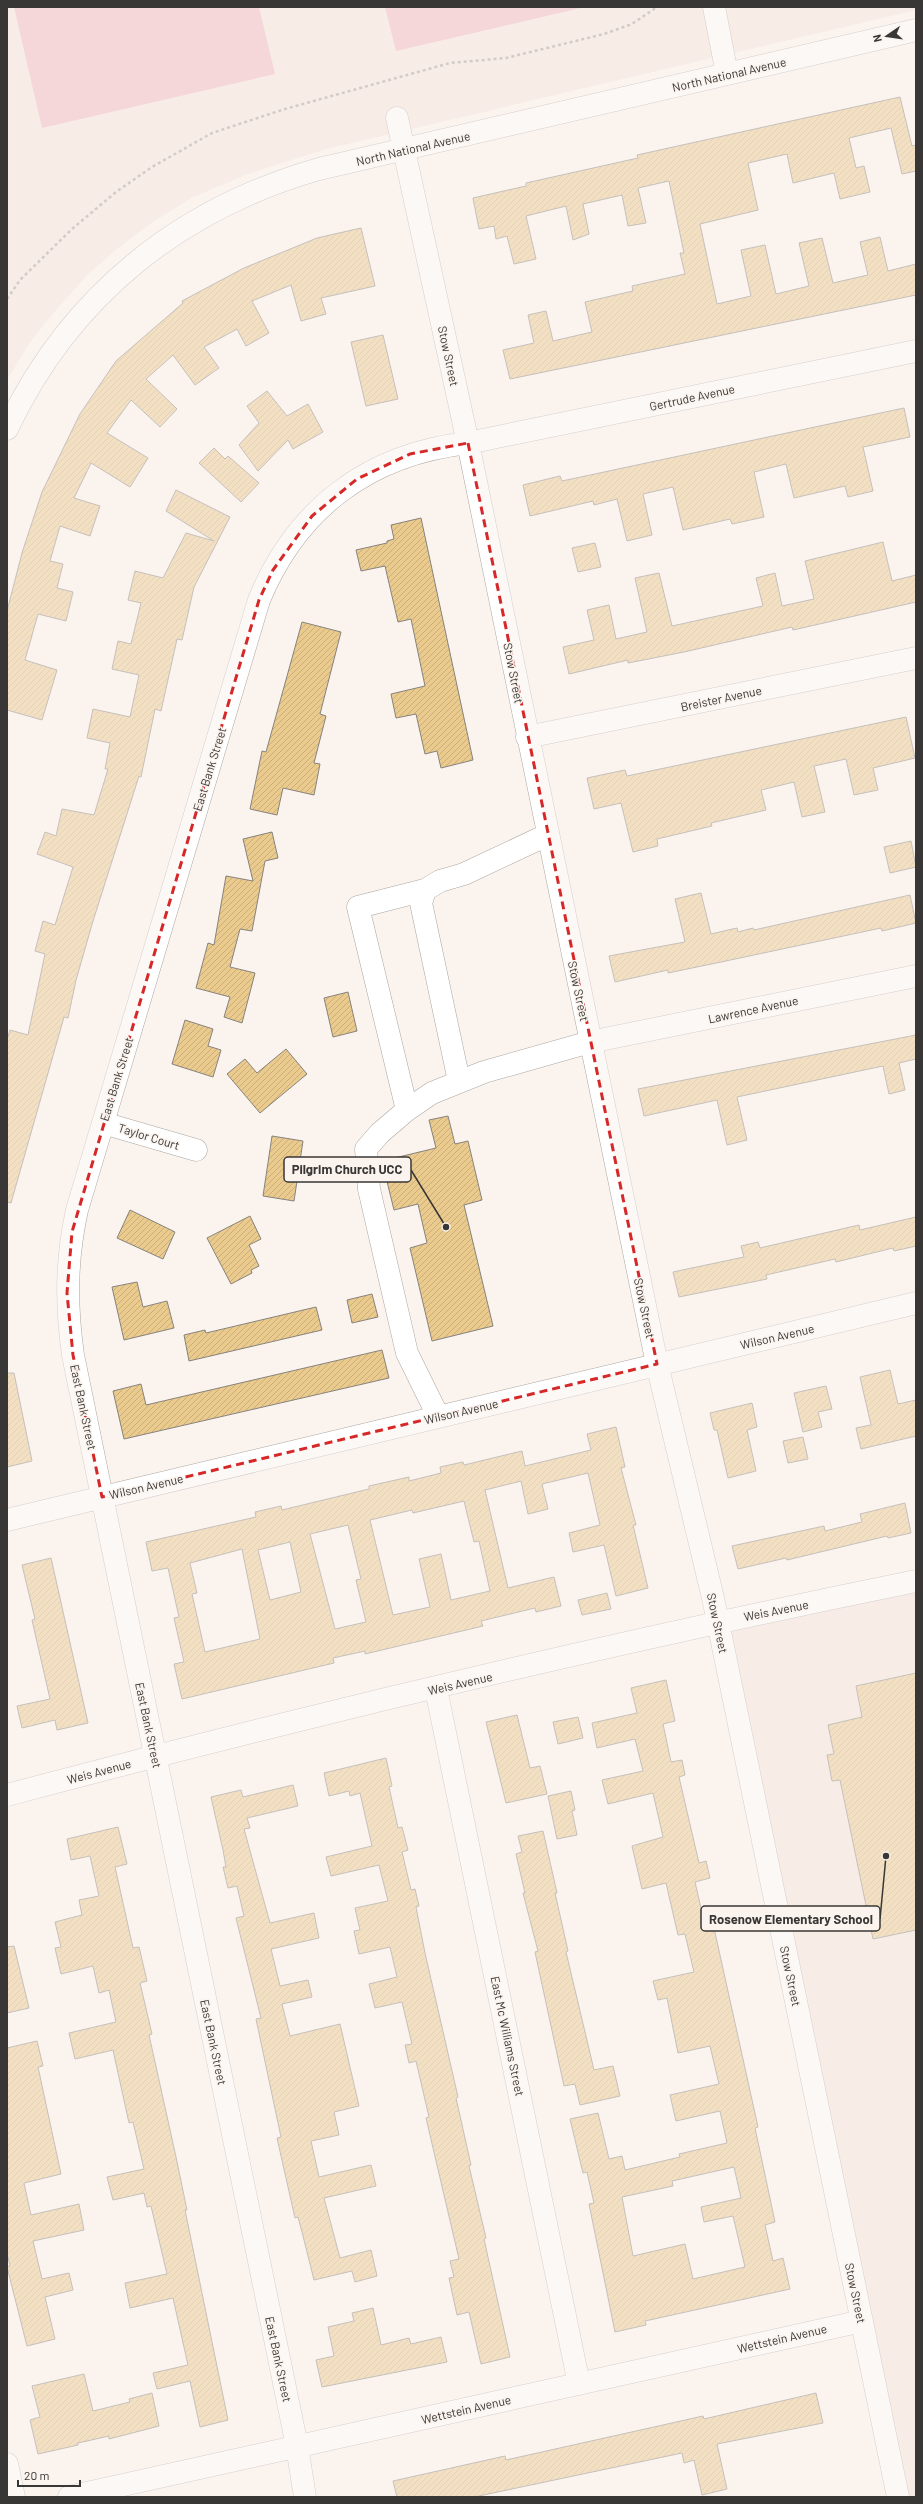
<svg xmlns="http://www.w3.org/2000/svg" width="923" height="2504" viewBox="0 0 923 2504" font-family="Barlow,sans-serif">
	<defs>
		<pattern id="building-hatch" width="6" height="6" patternUnits="userSpaceOnUse"><rect width="6" height="6" fill="#eaca8d"/><path d="M-1 1l2-2M0 6l6-6M5 7l2-2" fill="none" stroke="#c9ae7a"/></pattern>
	</defs>
	<rect width="100%" height="100%" fill="#faf3ee"/>
	<!-- built -->
	<path fill="#f3e5dc" d="M7,7H916V10L326,149L248,174L191,198L147,226L117,249L87,275L50,317L30,342L7,380Z
		M916,1581V2497H898L718,1622Z"/>
	<!-- pitch -->
	<path fill="#f1b5be" d="M14,7H259L275,74L42,128Z
		M385,7H585L396,51Z"/>
	<!-- building -->
	<path fill="url(#building-hatch)" stroke="#87837d" fill-rule="evenodd" d="M900,97L912,146L916,145V171L902,174L891,128L849,138L856,168L864,166L870,192L840,199L834,173L793,183L787,154L748,163L758,210L700,224L717,304L751,296L741,250L765,245L776,294L809,286L799,243L822,238L833,283L868,275L860,242L880,237L888,271L916,264V295L510,379L503,350L534,343L528,315L546,311L553,341L592,332L585,302L633,291L632,286L685,274L680,253H684L669,181L638,188L646,223L628,226L622,195L583,204L589,234L573,240L566,206L526,216L536,259L514,264L507,236L496,239L494,226L479,229L473,198L526,186V183L638,158L637,155Z
		M361,228L375,286L321,298L326,314L301,321L291,285L252,301L269,333L246,346L237,329L204,347L219,368L195,385L173,355L146,379L177,409L160,427L131,400L107,433L148,458L130,487L91,463L74,498L100,506L90,536L60,526L50,561L63,564L57,588L73,592L66,621L38,614L25,660L57,670L42,720L7,710V611L22,553L42,492L80,414L116,361L183,303L182,301L244,268L317,238Z
		M383,335L398,399L366,406L351,342Z
		M267,391L287,416L308,404L323,432L293,449L288,440L258,471L239,445L259,423L247,406Z
		M904,408L910,437L863,447L873,491L848,497L845,486L794,498L786,464L754,472L764,517L732,524L730,519L683,530L673,487L643,494L652,535L627,541L617,499L594,505L593,501L530,516L523,485L560,476L562,481Z
		M214,448L225,459L228,456L259,483L241,502L199,463Z
		M176,490L230,517L194,587L182,640L177,639L161,711L155,709L141,777L139,776L93,921L76,980L68,1018L64,1017L11,1203L7,1202V1040L10,1030L28,1035L45,954L35,951L43,921L55,925L73,867L37,854L45,832L56,836L62,809L94,815L108,769H105L110,743L87,738L93,709L130,717L139,675L112,669L118,641L131,644L141,603L128,600L135,571L163,578L186,533L214,541L166,511Z
		M421,518L473,760L441,768L437,751L425,754L416,714L396,718L391,694L425,686L411,619L398,622L385,566L361,571L356,550L387,543V541L394,539L391,525Z
		M883,542L892,581L916,575V602L793,630L792,627L684,652L628,663V660L569,674L563,647L594,640L587,610L609,605L616,639L647,632L635,578L659,573L672,626L763,606L756,578L775,573L782,606L814,599L805,561Z
		M595,543L601,567L578,572L572,548Z
		M302,622L341,632L320,714L326,716L314,763L320,764L314,795L283,788L277,815L250,809L262,751L266,752Z
		M906,717L915,758L873,768L878,790L854,795L846,759L814,766L825,812L802,817L794,782L761,790L766,810L711,823L712,826L657,839L658,846L633,852L621,803L594,809L587,778L625,770L627,776Z
		M272,832L278,858L265,861L252,931L240,929L230,967L255,973L242,1023L224,1017L230,997L196,988L208,943L214,945L226,876L253,881L243,839Z
		M911,841L916,867L890,873L884,847Z
		M701,893L711,934L737,928L738,932L753,928L754,930L910,895L916,923L882,931L881,928L721,962L668,973V970L615,982L609,956L685,942L675,899Z
		M348,992L357,1031L333,1037L324,998Z
		M185,1020L213,1029L208,1046L221,1050L213,1077L172,1064Z
		M916,1035V1059L899,1063L905,1090L889,1094L883,1066L737,1097L747,1140L727,1145L717,1100L644,1116L638,1089Z
		M286,1049L307,1074L260,1113L227,1074L245,1059L257,1073Z
		M448,1116L455,1144L468,1141L482,1200L464,1205L493,1326L432,1341L410,1248L427,1243L418,1204L394,1210L382,1161L436,1148L429,1120Z
		M272,1136L303,1141L294,1201L263,1196Z
		M130,1210L175,1232L163,1259L117,1238Z
		M250,1216L261,1239L249,1245L259,1266L251,1270L252,1273L231,1284L207,1238Z
		M916,1217V1246L894,1251L893,1248L836,1262L835,1259L766,1275L767,1279L679,1297L673,1272L744,1257L741,1246L758,1242L760,1248L859,1225L860,1230Z
		M137,1282L143,1307L167,1301L174,1328L124,1340L112,1287Z
		M372,1294L378,1317L352,1323L347,1300Z
		M316,1307L322,1330L189,1361L184,1335L205,1330L206,1333Z
		M382,1350L389,1378L124,1439L113,1391L141,1384L146,1405Z
		M890,1370L898,1404L916,1400V1436L861,1449L856,1428L871,1425L860,1377Z
		M7,1373H14L32,1461L7,1467Z
		M826,1386L832,1409L818,1412L822,1427L803,1432L794,1393Z
		M752,1403L757,1427L747,1430L756,1471L728,1478L717,1430H714L710,1413Z
		M616,1427L625,1467L621,1468L636,1525H633L648,1588L616,1596L604,1545L573,1552L569,1533L600,1525L588,1473L542,1484L548,1509L528,1514L521,1481L485,1490L508,1588L554,1577L561,1606L536,1612L535,1608L481,1621L483,1626L365,1654V1651L333,1658L334,1663L182,1699L174,1664L184,1662L174,1618L179,1617L168,1568L152,1571L146,1542L256,1517L255,1512L281,1506L282,1510L369,1489V1486L409,1477V1481L441,1473L440,1467L463,1462L464,1465L522,1451L525,1466L591,1450L587,1434ZM464,1501L474,1542L479,1541L490,1591L451,1600L441,1554L419,1559L430,1607L393,1615L370,1520L412,1510L413,1513ZM348,1525L361,1579L356,1580L366,1622L335,1629L310,1534ZM290,1542L301,1592L270,1600L258,1550ZM242,1549L260,1639L205,1652L192,1594L197,1593L190,1563Z
		M803,1437L808,1459L788,1463L783,1441Z
		M905,1503L911,1533L888,1538L887,1536L787,1560L786,1558L738,1569L732,1546L824,1526L825,1531L862,1522L860,1514Z
		M51,1558L88,1723L57,1730L55,1720L22,1728L17,1706L50,1699L32,1620L35,1619L22,1565Z
		M607,1593L611,1609L582,1615L578,1600Z
		M916,1673V1930L873,1939L840,1780L832,1781L827,1755L834,1754L828,1725L862,1717L856,1686Z
		M666,1680L675,1721L663,1724L671,1762L682,1760L685,1775L679,1777L699,1863L706,1861L710,1878L695,1882L706,1930L714,1928L758,2127L755,2128L775,2222L765,2225L773,2261L783,2258L790,2289L645,2321L646,2325L615,2332L589,2204L594,2203L587,2172L583,2173L570,2119L598,2113L609,2159L622,2156L625,2170L680,2157L679,2154L727,2143L720,2111L676,2121L670,2095L719,2084L710,2046L678,2053L667,1998L658,2000L653,1981L694,1972L685,1934L678,1935L666,1883L642,1889L632,1846L663,1837L653,1793L608,1804L602,1780L643,1771L635,1739L597,1748L592,1723L637,1713L631,1688ZM734,2167L741,2198L701,2207L704,2222L733,2216L745,2267L693,2279L685,2244L633,2256L622,2197L673,2186L672,2181Z
		M517,1715L530,1768L540,1766L547,1794L506,1803L486,1722Z
		M578,1717L583,1738L558,1744L553,1722Z
		M386,1758L392,1786L389,1787L398,1828L402,1827L408,1850L402,1852L411,1890L415,1889L419,1906L416,1907L425,1953L458,2097L456,2098L471,2165L469,2166L486,2238L484,2239L510,2357L481,2364L469,2312L457,2315L449,2278L454,2277L450,2261L459,2259L426,2118L429,2117L416,2061L409,2063L405,2045L412,2044L402,2002L375,2008L369,1984L397,1977L390,1947L359,1954L354,1931L360,1930L355,1908L388,1901L379,1865L331,1876L326,1857L372,1846L360,1793L350,1796L349,1791L329,1796L324,1773Z
		M293,1785L298,1806L247,1818L250,1828L244,1829L270,1923L314,1913L319,1938L271,1949L280,1986L308,1980L312,1997L282,2004L290,2036L340,2024L359,2106L334,2112L339,2135L311,2141L319,2177L371,2165L376,2186L324,2198L340,2258L371,2250L377,2276L355,2282L352,2271L314,2280L302,2232L298,2217L295,2218L277,2138L281,2137L256,2019L261,2018L236,1918L244,1916L237,1886L228,1888L223,1867H226L223,1850L211,1797L241,1790L243,1797Z
		M571,1791L575,1810L572,1811L577,1835L557,1839L548,1796Z
		M118,1827L127,1864L115,1867L133,1948L139,1947L147,1981L140,1983L152,2034L149,2035L176,2157L187,2210H185L228,2420L200,2427L190,2381L157,2389L153,2373L188,2365L173,2298L130,2308L125,2283L167,2274L151,2206L147,2207L144,2193L113,2200L107,2177L144,2169L133,2122L129,2123L113,2050L75,2059L69,2033L116,2022L109,1990L99,1993L93,1966L61,1974L55,1948L61,1947L55,1922L82,1915L79,1900L99,1896L90,1856L71,1860L67,1839Z
		M543,1831L557,1893H555L568,1951L566,1952L594,2070L613,2066L620,2096L580,2105L575,2084L564,2086L535,1952L538,1951L523,1893H525L516,1854L522,1852L518,1836Z
		M14,1946L29,2008L7,2013V1947Z
		M37,2041L43,2066L38,2067L61,2174L24,2183L31,2215L79,2204L84,2230L33,2241L42,2279L69,2273L73,2290L45,2297L55,2339L27,2346L7,2267L10,2266L7,2253V2048Z
		M373,2308L381,2345L409,2338L411,2344L441,2337L447,2362L322,2387L316,2360L334,2356L328,2327L354,2321L352,2313Z
		M84,2374L93,2411L130,2402L129,2399L152,2393L159,2426L109,2439V2436L78,2443V2445L38,2454L30,2420L40,2417L32,2386Z
		M816,2393L823,2423L717,2444L727,2489L702,2495L694,2460L684,2463L682,2453L474,2497H397L393,2481L505,2456L506,2460L654,2427L703,2416L704,2419Z"/>
	<g fill="none" stroke-linecap="round" stroke-linejoin="round">
		<defs>
			<path id="minor" d="M714,7L727,74
				M397,118L468,443L657,1364L713,1598L898,2497
				M7,429C70,296 179,209 319,169L916,30
				M527,737L916,658
				M459,1081L421,903L425,890L440,881L464,874L547,835
				M407,1110L358,907L425,890
				M103,1123L196,1150
				M438,1416L407,1353L369,1189L366,1149L380,1133L407,1110L432,1093L484,1072L590,1042L916,976
				M7,1520L916,1303
				M436,1689L579,2384
				M7,1795C308,1715 611,1643 916,1581
				M7,2464L14,2497
				M69,2497L862,2321
				M305,2497L297,2446L73,1355C66,1305 66,1260 77,1210L259,600C297,508 369,454 468,443L916,351"/>
		</defs>
		<!-- minor casing -->
		<use href="#minor" stroke="#aca6a1" stroke-width="23"/>
		<!-- path -->
		<path stroke="#a39e9b" stroke-width="2.5" stroke-dasharray="3 3" stroke-linecap="butt" d="M7,299L20,280L72,229L116,192L152,167L212,133L285,109L450,63L506,58L604,34L632,24L657,7"/>
		<!-- minor -->
		<use href="#minor" stroke="#fff" stroke-width="22"/>
	</g>
	<!-- marked area -->
	<path d="M0 0H923V2504H0ZM468,443L657,1364L102,1497L73,1355L67,1293L72,1232L259,600L273,570L312,516L357,479L410,454Z" fill="#faf3ee" fill-opacity=".55" fill-rule="evenodd"/>
	<path fill="none" stroke="#d62828" stroke-width="3" stroke-dasharray="8 5" stroke-linejoin="round" d="M468,443L657,1364L102,1497L73,1355L67,1293L72,1232L259,600L273,570L312,516L357,479L410,454Z"/>
	<g text-anchor="middle" dominant-baseline="central" stroke-width="3" stroke-linejoin="round" paint-order="stroke">
		<!-- street labels -->
		<g font-size="12" fill="#393735" stroke="#faf3ee">
			<text transform="translate(729 74) rotate(-13)">North National Avenue</text>
			<text transform="translate(413 148) rotate(-13)">North National Avenue</text>
			<text transform="translate(449 356) rotate(78)">Stow Street</text>
			<text transform="translate(692 397) rotate(-12)">Gertrude Avenue</text>
			<text transform="translate(514 673) rotate(79)">Stow Street</text>
			<text transform="translate(721 698) rotate(-12)">Breister Avenue</text>
			<text transform="translate(209 769) rotate(-73)">East Bank Street</text>
			<text transform="translate(579 991) rotate(78)">Stow Street</text>
			<text transform="translate(753 1009) rotate(-12)">Lawrence Avenue</text>
			<text transform="translate(116 1079) rotate(-73)">East Bank Street</text>
			<text transform="translate(149 1136) rotate(17)">Taylor Court</text>
			<text transform="translate(645 1308) rotate(78)">Stow Street</text>
			<text transform="translate(777 1336) rotate(-13)">Wilson Avenue</text>
			<text transform="translate(84 1407) rotate(78)">East Bank Street</text>
			<text transform="translate(461 1411) rotate(-13)">Wilson Avenue</text>
			<text transform="translate(146 1486) rotate(-13)">Wilson Avenue</text>
			<text transform="translate(776 1610) rotate(-11)">Weis Avenue</text>
			<text transform="translate(718 1623) rotate(78)">Stow Street</text>
			<text transform="translate(460 1683) rotate(-13)">Weis Avenue</text>
			<text transform="translate(149 1725) rotate(78)">East Bank Street</text>
			<text transform="translate(99 1771) rotate(-15)">Weis Avenue</text>
			<text transform="translate(791 1976) rotate(78)">Stow Street</text>
			<text transform="translate(508 2036) rotate(78)">East Mc Williams Street</text>
			<text transform="translate(214 2042) rotate(78)">East Bank Street</text>
			<text transform="translate(856 2293) rotate(78)">Stow Street</text>
			<text transform="translate(782 2338) rotate(-13)">Wettstein Avenue</text>
			<text transform="translate(279 2359) rotate(78)">East Bank Street</text>
			<text transform="translate(466 2409) rotate(-13)">Wettstein Avenue</text>
		</g>
	</g>
	<!-- callouts -->
	<path fill="none" stroke="#393735" stroke-width="1.5" d="M446 1227L411 1170M886 1856L880 1919"/>
	<g fill="#393735" stroke="#faf3ee" stroke-width="1.5">
		<circle cx="446" cy="1227" r="4"/>
		<circle cx="886" cy="1856" r="4"/>
	</g>
	<g fill="#faf3ee" stroke="#393735" stroke-width="1.5">
		<rect x="284" y="1157" width="127" height="25" rx="4"/>
		<rect x="701" y="1906" width="179" height="25" rx="4"/>
	</g>
	<g font-size="13" text-anchor="middle" font-weight="bold" fill="#393735">
		<text x="347" y="1174">Pilgrim Church UCC</text>
		<text x="791" y="1924">Rosenow Elementary School</text>
	</g>
	<!-- border -->
	<rect width="923" height="2504" fill="none" stroke="#393735" stroke-width="16"/>
	<!-- north arrow -->
	<g transform="translate(887 36) rotate(257)" stroke="#faf3ee" stroke-width="3" paint-order="stroke">
	<path d="M0-3L7 15L0 10L-7 15Z" fill="#393735"/>
	<text y="-6" font-size="11" font-weight="bold" text-anchor="middle" fill="#393735">N</text>
	</g>
	<!-- scale -->
	<path d="M18 2480v6h62v-6" fill="none" stroke="#393735" stroke-width="2"/>
	<text x="24" y="2480" font-size="12" fill="#393735" stroke="#faf3ee" stroke-width="3" paint-order="stroke">20 m</text>
</svg>
